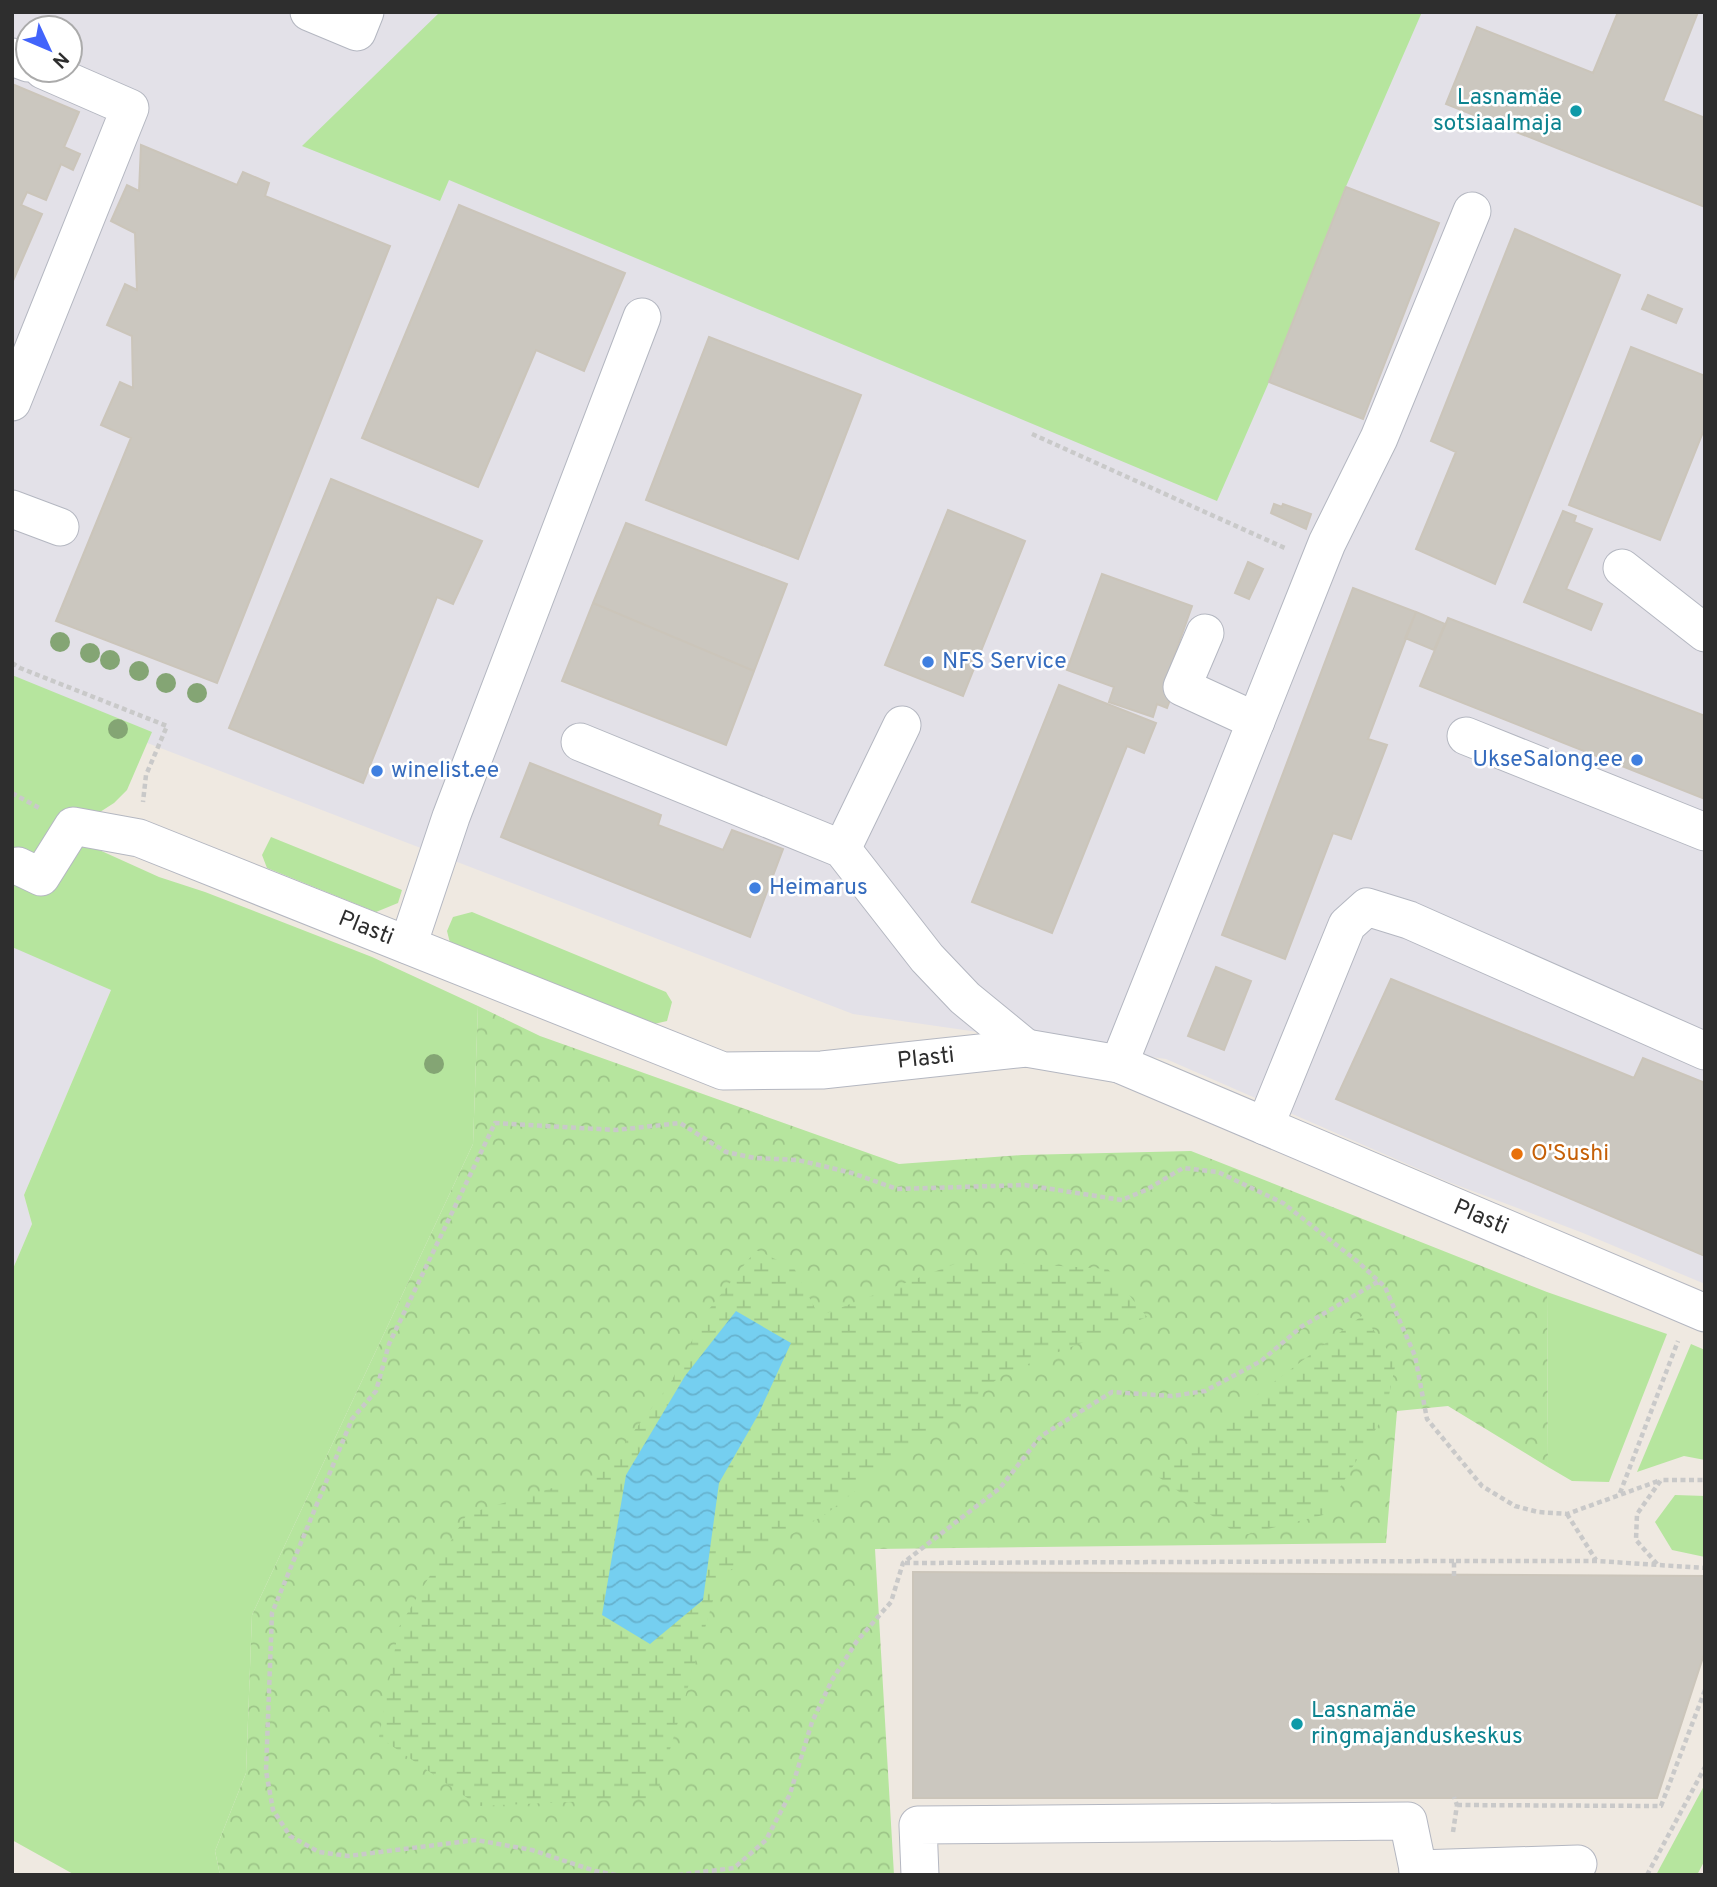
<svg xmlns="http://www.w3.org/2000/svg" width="1717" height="1887" viewBox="0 0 1717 1887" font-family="Overpass,sans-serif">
	<defs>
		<pattern id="forest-crowns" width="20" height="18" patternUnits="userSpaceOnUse" patternTransform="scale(1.75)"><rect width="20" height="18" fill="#b6e59e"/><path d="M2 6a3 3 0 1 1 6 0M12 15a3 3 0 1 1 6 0" fill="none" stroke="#9dc588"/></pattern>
		<pattern id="wetland-marsh" width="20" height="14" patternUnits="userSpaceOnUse" patternTransform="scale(1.75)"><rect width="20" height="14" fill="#b6e59e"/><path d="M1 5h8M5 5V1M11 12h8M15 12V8" fill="none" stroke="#9dc588"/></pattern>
		<pattern id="water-waves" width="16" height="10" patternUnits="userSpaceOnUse" patternTransform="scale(1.75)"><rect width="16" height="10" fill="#75cff0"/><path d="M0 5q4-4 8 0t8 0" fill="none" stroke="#66b2ce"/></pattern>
	</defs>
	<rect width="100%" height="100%" fill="#efe9e1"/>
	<!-- industrial -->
	<path fill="#e3e1e8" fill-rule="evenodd" d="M12,12H1705V1284L1583,1233L1446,1181L1166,1059L853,1014L12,691ZM28,28H70V70H28Z
		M12,946L111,990L24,1195L32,1224L12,1271Z"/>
	<!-- grass -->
	<path fill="#b6e59e" d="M440,12H1422L1344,191L1269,382L1217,501L449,180L440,201L302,146Z
		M12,675L152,732L127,790L114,803L100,812L86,844L159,877L205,892L372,957L478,1006L473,1144L252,1615L246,1773L215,1851L220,1875H75L12,1840V1271L32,1224L24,1195L111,990L12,947Z
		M271,837L402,890L398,903L376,912L267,868L262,855Z
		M472,912L666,992L672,1002L667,1021L654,1024L450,943L447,931L453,917Z
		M1547,1292L1667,1334L1609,1482L1572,1481L1548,1467Z
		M1691,1344L1705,1350V1460L1684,1456L1637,1472Z
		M1675,1495L1705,1496V1557L1672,1550L1655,1522Z
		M1705,1784V1860L1697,1875H1656Z"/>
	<!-- forest -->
	<path fill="url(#forest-crowns)" d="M478,1006L540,1036L899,1164L1022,1155L1191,1151L1547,1292L1548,1467L1448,1406L1397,1411L1386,1543L875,1549L894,1875H220L215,1851L246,1773L252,1615L473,1144Z"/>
	<!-- wetland -->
	<path fill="url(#wetland-marsh)" d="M756,1250L794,1268L819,1316L965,1260L1108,1269L1147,1317L1005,1373L826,1514L720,1576L656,1798L479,1806L379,1737L399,1627L467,1514L602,1473L670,1384L706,1313Z
		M1363,1315L1396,1362L1385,1414L1323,1515L1240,1536L1153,1473Z"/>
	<!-- water -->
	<path fill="url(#water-waves)" d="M736,1311L791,1343L758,1415L719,1483L703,1600L650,1644L602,1615L626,1475L685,1376Z"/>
	<!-- building -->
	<path fill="#cbc7bf" stroke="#cbc5ba" stroke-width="2" d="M1618,12H1698L1663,101L1705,118V207L1446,104L1477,27L1593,73Z
		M12,84L79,112L64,147L80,154L73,170L61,164L46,200L27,192L21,205L42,214L12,283Z
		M141,145L237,185L243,172L269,183L265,196L390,246L217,683L56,621L131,438L101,425L120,382L133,388L132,336L107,325L125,284L137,290L135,233L111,221L127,185L139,191Z
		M1346,187L1439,223L1363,419L1269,382Z
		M459,205L625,273L584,371L536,350L478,487L362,438Z
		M1515,229L1620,275L1495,584L1416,549L1456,452L1431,441Z
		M1648,295L1682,309L1676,323L1642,309Z
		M709,337L861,395L798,559L646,500Z
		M1631,347L1705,376V427L1660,540L1569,505Z
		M331,479L482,541L453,604L437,597L363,783L229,728Z
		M1274,504L1282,507L1283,504L1311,514L1306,529L1271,513Z
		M948,510L1025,541L963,696L885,665Z
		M1563,511L1576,516L1574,522L1592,529L1566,589L1602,604L1591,630L1524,602Z
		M626,523L787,584L754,671L593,603Z
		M1248,562L1263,569L1249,599L1235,593Z
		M1102,574L1192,606L1164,685L1174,689L1167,708L1157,704L1153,717L1109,702L1114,687L1067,670Z
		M1353,588L1416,612L1368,739L1387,745L1351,839L1333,833L1285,959L1222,935Z
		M593,603L754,671L726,745L562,681Z
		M1416,612L1445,624L1434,650L1405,638Z
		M1448,618L1705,716V799L1420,686Z
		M1059,685L1156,723L1144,753L1127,746L1052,933L972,902Z
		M530,763L661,815L658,825L723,850L732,830L783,849L750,937L501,837Z
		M1216,967L1251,981L1224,1050L1188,1036Z
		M1391,979L1634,1078L1643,1058L1705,1083V1256L1336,1099Z
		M913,1572L1705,1576V1651L1657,1798H913Z"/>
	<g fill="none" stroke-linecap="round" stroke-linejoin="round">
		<defs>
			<g id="minor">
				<path d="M309,12L357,32L365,12"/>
				<path d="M12,57L28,63"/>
				<path d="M12,402L130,108L43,70"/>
				<path d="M12,509L60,527"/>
				<path d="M1622,568L1705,633"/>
				<path d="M1205,633L1182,687L1256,721"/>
				<path d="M1466,736L1705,832"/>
				<path d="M580,742L842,849L927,958L965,998L1026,1048"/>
				<path d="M842,849L902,725"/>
				<path id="s1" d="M18,866L41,877L73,826L139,838L723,1071L822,1070L1026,1048L1119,1064L1705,1313"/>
				<path d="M408,945L451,817L642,317"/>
				<path d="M1119,1064L1327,543L1379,438L1472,211"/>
				<path d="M1265,1126L1347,925L1367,907L1409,920L1705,1051"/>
				<path d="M920,1875L918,1825L1408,1821L1418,1869"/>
				<path d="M1418,1875V1869L1578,1864"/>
			</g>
		</defs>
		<!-- minor casing -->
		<use href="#minor" stroke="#b4b7c1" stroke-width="39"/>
		<!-- path -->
		<path stroke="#c9c9c9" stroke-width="4.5" stroke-dasharray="5 3.5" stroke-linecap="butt" d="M1032,434L1287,549
			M12,663L20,668L167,726L146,775L143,802
			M12,793L41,809
			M1620,1493L1678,1341
			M1567,1514L1596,1560
			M905,1563L1454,1561
			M1657,1564L1636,1540L1637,1514L1661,1480H1705
			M1454,1576V1561H1597L1705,1568
			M1457,1805L1661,1806L1705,1690
			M1453,1832L1457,1805L1454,1797
			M616,1875L595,1871L532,1850L476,1840L348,1856L319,1852L290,1836L273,1810L266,1771L272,1613L352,1419L376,1391L389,1344L495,1123L616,1130L680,1123L726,1152L755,1158L798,1160L852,1173L897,1189L1025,1185L1122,1200L1146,1190L1183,1168L1218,1172L1283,1203L1357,1261L1385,1287L1415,1356L1427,1419L1482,1486L1515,1506L1538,1512L1567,1514L1661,1480
			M678,1875L734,1868L766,1840L790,1794L812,1722L832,1680L857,1641L891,1602L903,1563L1000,1488L1041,1436L1112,1392L1172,1396L1205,1391L1261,1361L1301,1327L1379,1281
			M1647,1875L1705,1767"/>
		<!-- minor -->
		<use href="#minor" stroke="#fff" stroke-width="37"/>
	</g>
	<!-- trees -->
	<g fill="#84a574">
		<circle cx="60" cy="642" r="10"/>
		<circle cx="90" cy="653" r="10"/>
		<circle cx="110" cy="660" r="10"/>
		<circle cx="139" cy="671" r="10"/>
		<circle cx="166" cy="683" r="10"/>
		<circle cx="197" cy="693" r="10"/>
		<circle cx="118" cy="729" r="10"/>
		<circle cx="434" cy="1064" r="10"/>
	</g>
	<!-- markers -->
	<g fill="#0f9aa8" stroke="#fff" stroke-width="2.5">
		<circle cx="1576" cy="111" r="7"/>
		<circle cx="1297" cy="1724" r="7"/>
	</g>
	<g fill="#3f7fe0" stroke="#fff" stroke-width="2.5">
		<circle cx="928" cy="662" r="7"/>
		<circle cx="1637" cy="760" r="7"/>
		<circle cx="377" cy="771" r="7"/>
		<circle cx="755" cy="888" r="7"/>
	</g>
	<circle fill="#e8710a" stroke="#fff" stroke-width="2.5" cx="1517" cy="1154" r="7"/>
	<g text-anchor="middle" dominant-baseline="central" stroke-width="5" stroke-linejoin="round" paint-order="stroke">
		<!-- culture labels -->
		<g font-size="23" fill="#0d838f" stroke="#fff" text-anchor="end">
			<text x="1562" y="98">Lasnamäe<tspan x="1562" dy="26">sotsiaalmaja</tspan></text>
			<text x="1311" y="1711" text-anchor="start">Lasnamäe<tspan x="1311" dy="26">ringmajanduskeskus</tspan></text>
		</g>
		<!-- shop labels -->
		<g font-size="23" fill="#366cbe" stroke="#fff" text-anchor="start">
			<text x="942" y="662">NFS Service</text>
			<text x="1623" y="760" text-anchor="end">UkseSalong.ee</text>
			<text x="391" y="771">winelist.ee</text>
			<text x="769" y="888">Heimarus</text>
		</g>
		<!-- street labels -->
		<g font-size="23" fill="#2e2e2e" stroke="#fff">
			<text stroke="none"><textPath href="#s1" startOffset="397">Plasti</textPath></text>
			<text stroke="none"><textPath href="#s1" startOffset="985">Plasti</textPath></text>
			<text stroke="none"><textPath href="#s1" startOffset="1573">Plasti</textPath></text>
		</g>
		<!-- food labels -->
		<g font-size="23" fill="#c56008" stroke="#fff" text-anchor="start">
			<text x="1531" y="1154">O'Sushi</text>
		</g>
	</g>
	<!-- border -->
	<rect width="1717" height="1887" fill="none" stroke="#2e2e2e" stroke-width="28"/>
	<!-- north arrow -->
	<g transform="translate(49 49) rotate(134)"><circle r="33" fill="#ffffff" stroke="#ababab" stroke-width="2"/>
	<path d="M0-5L12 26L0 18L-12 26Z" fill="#4264fb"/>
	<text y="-10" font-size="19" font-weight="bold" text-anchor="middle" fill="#2e2e2e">N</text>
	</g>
</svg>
